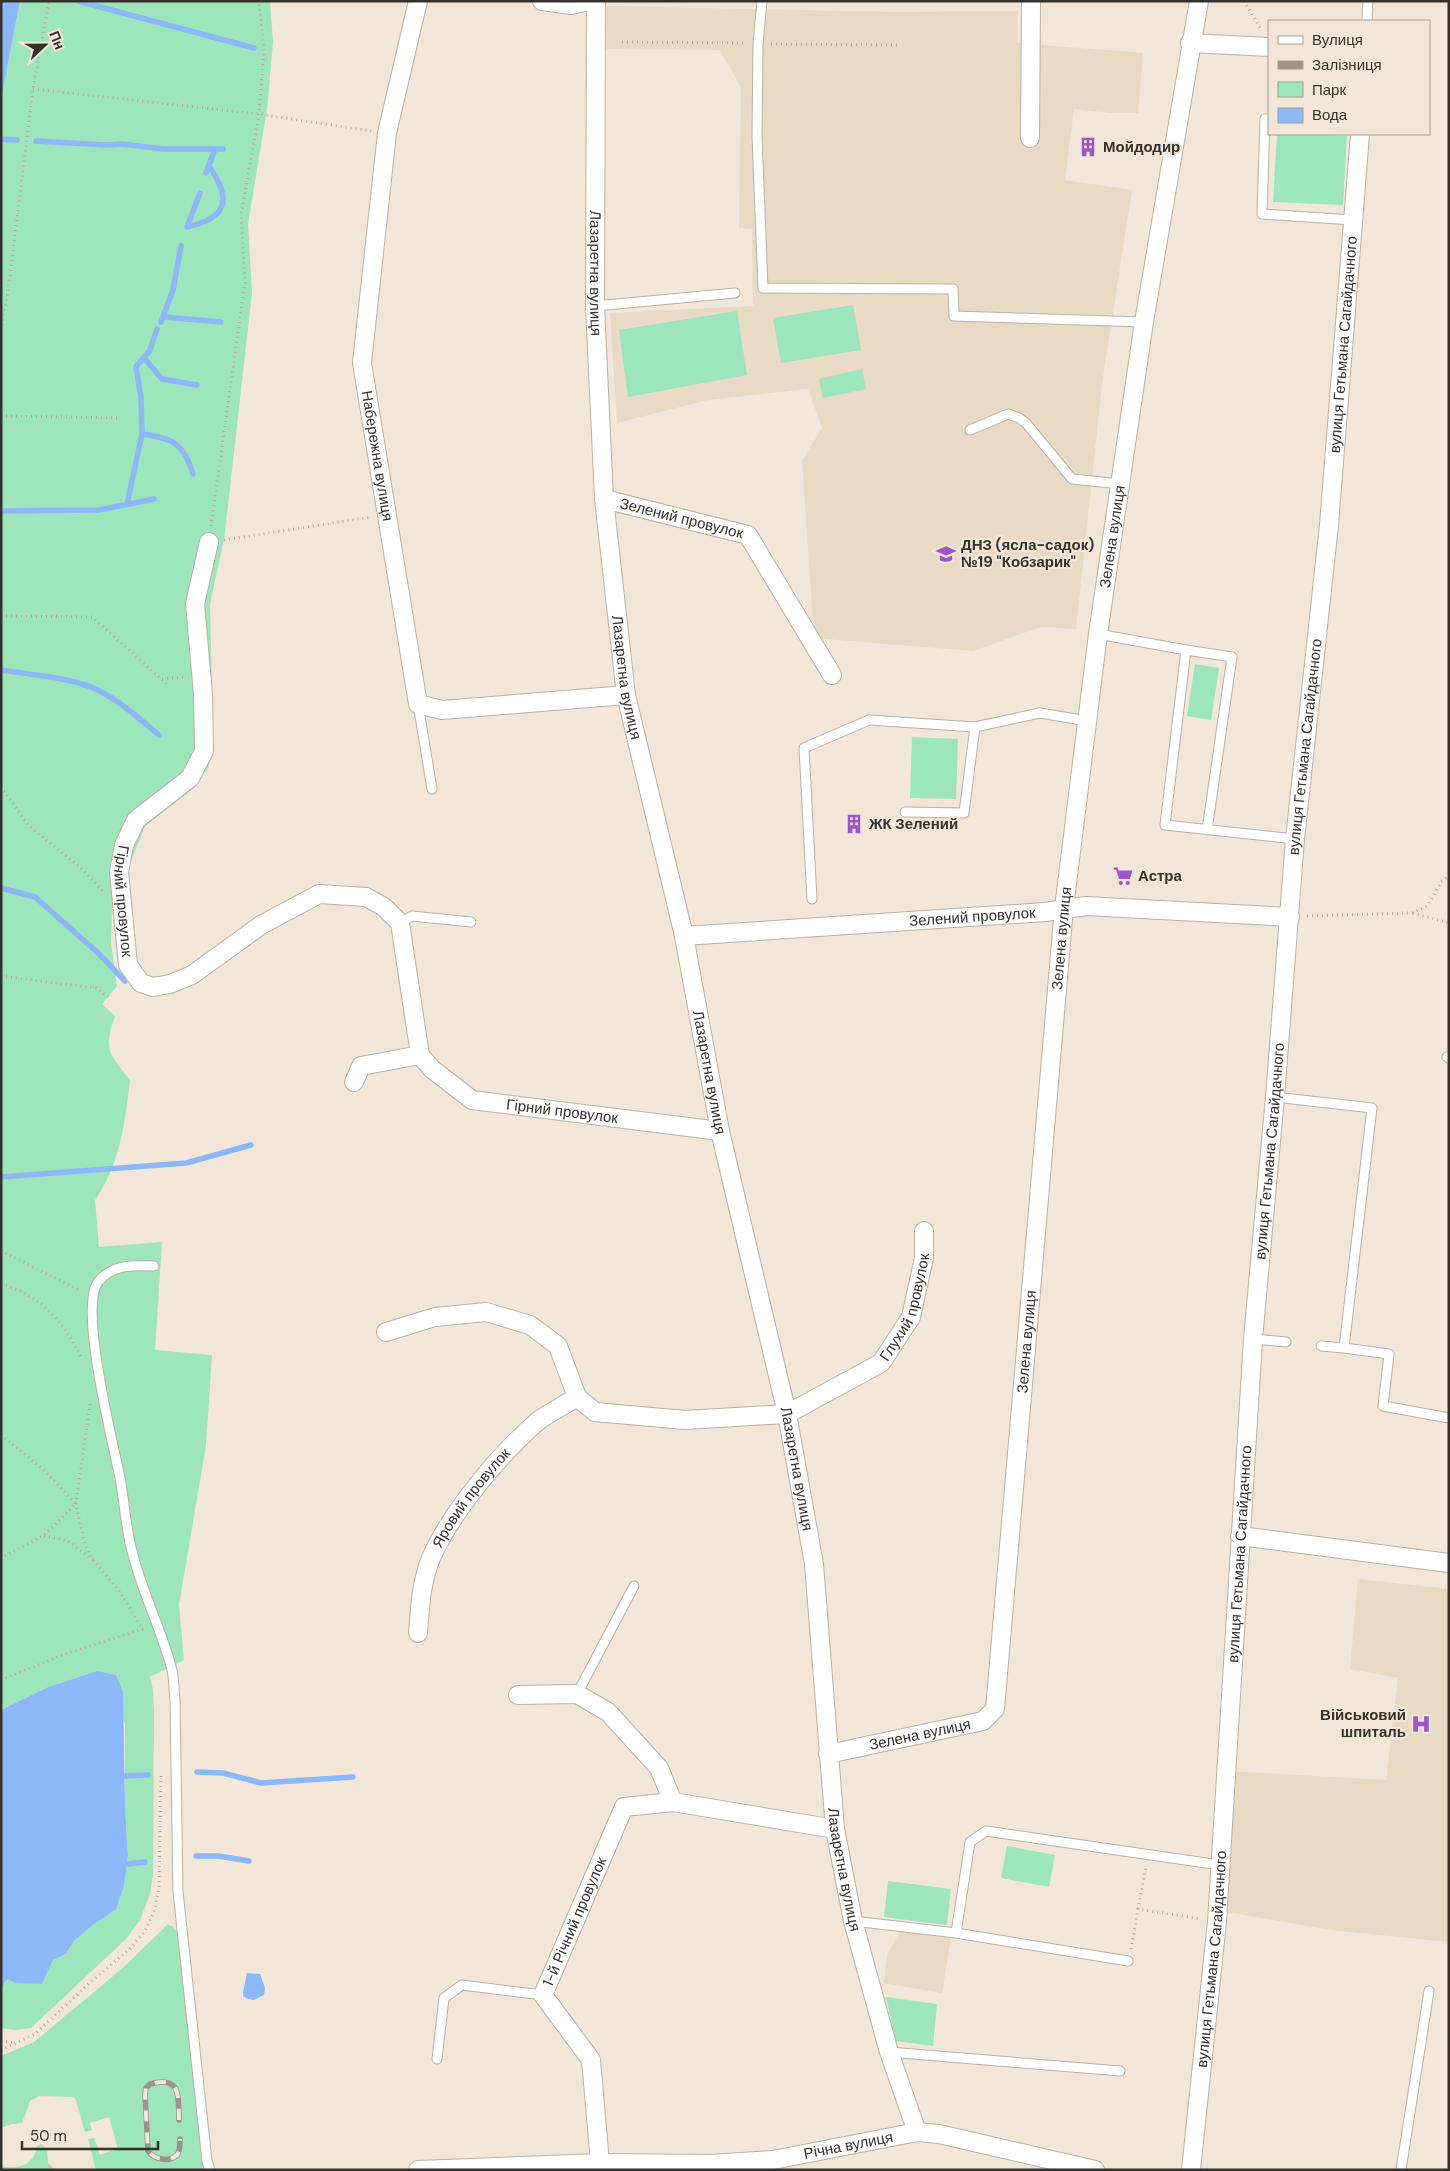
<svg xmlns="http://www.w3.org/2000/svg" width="1450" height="2171" viewBox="0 0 1450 2171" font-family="'DM Sans',sans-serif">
	<rect width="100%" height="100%" fill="#f1e6d8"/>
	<!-- built -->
	<path fill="#e9dac5" d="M607,6L898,12L1018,11L1017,43L1143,53L1138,113H1111L1074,109L1065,180L1132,190L1102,384L1076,629L1041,627L973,651L814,638L802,461L822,428L808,389L708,400L617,423L610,313L753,306L752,229L739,228L741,87L720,50L606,49Z
		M1358,1579L1449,1589V1942L1331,1930L1221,1911L1229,1771L1386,1780L1398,1678L1350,1669Z
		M900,1931L951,1938L942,1993L884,1983L887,1955Z"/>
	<!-- green -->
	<path fill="#9de5bb" d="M20,1H270L273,42L267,109L248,224L252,293L224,540L210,604L213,737L208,769L185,795L145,826L112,909L111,944L117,986L102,1004L115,1016C103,1050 109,1053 130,1080C125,1122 120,1165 95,1200L99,1247L162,1242L155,1350L212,1355L206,1445L179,1605L184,1660L150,1677L153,1690L154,1712L153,1874L150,1894L140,1920L126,1939L31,2028L15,2030L1,2028V1989L7,1979L42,1984L53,1960L66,1954L74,1941L94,1924L124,1886L128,1856L125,1807V1723L97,1671L48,1687L1,1710V100Z
		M1277,134L1347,136L1343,205L1273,202Z
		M853,305L861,350L781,363L773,318Z
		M737,311L747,375L628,397L619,330Z
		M862,369L866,389L823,398L819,379Z
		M1195,664L1219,668L1211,720L1187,716Z
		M912,737L958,739L956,799L910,798Z
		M1007,1846L1055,1855L1049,1887L1001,1878Z
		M888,1881L951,1889L947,1925L884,1917Z
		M167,1925L172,1926L179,1935L205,2170H96L88,2139L94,2138L100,2155L118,2149L109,2117L90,2123L92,2130L85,2132L76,2100L73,2097L39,2096L30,2101L22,2123L12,2124L1,2128V2056L34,2042L124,1967Z
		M886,1997L937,2004L933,2046L896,2041Z
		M41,2144L47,2149L48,2163L55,2170H1V2166C19,2170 34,2165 37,2146Z"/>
	<!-- water -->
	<path fill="#8cb8fa" d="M1,1H20L1,100Z
		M97,1671L116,1675L123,1692L125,1807L128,1856L124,1886L116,1909L94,1924L74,1941L66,1954L53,1960L42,1984L16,1983L7,1979L1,1989V1710L48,1687Z
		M247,1973L260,1974L265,1988L264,1995L254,2000L248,1999L243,1996C243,1988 246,1981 247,1973Z"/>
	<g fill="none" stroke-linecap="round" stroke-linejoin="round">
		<!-- stream -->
		<path stroke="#8cb8fa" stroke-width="5.5" d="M78,1L254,48
			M1,139L17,140
			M36,141L106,145L123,144L163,149H223
			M206,173L215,149
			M187,227C228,218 232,199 209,166
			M187,227L200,193
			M164,317L221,322
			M161,322L173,290L181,246
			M144,358L162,379L197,385
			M142,434C173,439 183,442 193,474
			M127,504L142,434L141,397L136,367L150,350L157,329
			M1,511L99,510L154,499
			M1,670C31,675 73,677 100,691C122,703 140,719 159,735
			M1,888L35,897L97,952L125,981
			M1,1177L186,1163L251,1145
			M197,1772L223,1773L261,1783L353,1777
			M125,1776L148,1775
			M196,1856H218L249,1861
			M127,1864L145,1862"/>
		<defs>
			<path id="service" d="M762,1L758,44L757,136L763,288L953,289L954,316L1144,322
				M1367,21L1368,1
				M1269,119H1265L1262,214L1353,220
				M595,306L735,293
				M970,430L1008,414L1019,418L1026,423L1072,479L1121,484
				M1098,634L1186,650L1165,825L1295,839
				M1186,650L1232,657L1207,830
				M418,704L432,789
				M905,812L964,813L975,727
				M812,899L804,748L869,720L975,727L1040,713L1088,721
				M400,923L412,916L471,922
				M1447,1057L1449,1058
				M1275,1097L1372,1108L1344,1348L1389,1354L1383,1406L1449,1418
				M154,1266C134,1265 112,1264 98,1282C79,1307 112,1439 119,1473C125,1500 125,1528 133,1555C143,1594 162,1631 172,1670C174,1679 174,1690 175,1700L178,1892L207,2161L210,2170
				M1253,1339L1286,1342
				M1321,1346L1344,1348
				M577,1694L634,1586
				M853,1921L956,1933L970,1842L986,1831L1220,1865
				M956,1933L1128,1961
				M889,2052L1120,2071
				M437,2059L444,1998L462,1985L543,1995
				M1401,2170L1429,1991"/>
			<g id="minor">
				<path id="s1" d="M418,1L387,133L362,363L418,704L442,710L626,695"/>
				<path d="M542,1L571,5L589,1"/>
				<path id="s2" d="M596,1L595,306L604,499L626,695L684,936L720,1131L787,1414L814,1564L835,1829L853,1921L889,2052L917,2132"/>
				<path d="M1190,43L1269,47"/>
				<path d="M1030,138L1031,1"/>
				<path id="s3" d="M604,499L748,535L832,675"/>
				<path id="s4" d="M209,542L195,604L203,694L204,751L190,778L136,820L124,845L119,872L128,965L141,983L153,987L170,984L192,975L261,925L319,894L366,897L384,907L400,923L420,1055L432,1069L472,1100L720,1131"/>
				<path id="s5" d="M684,936L1045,912L1086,906L1290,917"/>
				<path d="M354,1082L361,1066L420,1055"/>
				<path d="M386,1332L435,1317L486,1312L530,1325L558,1346L577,1397"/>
				<path d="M1240,1536L1449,1563"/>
				<path id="s6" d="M418,1633C420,1608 421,1582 431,1558C451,1512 500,1454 538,1421C550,1412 565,1405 577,1397L595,1412L685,1420L787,1414L881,1363L911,1317L924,1258V1231"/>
				<path d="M518,1695L577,1694L608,1712L659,1768L673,1802"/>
				<path id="s7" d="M828,1754L983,1721L995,1709L1064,908L1098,634L1144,322L1199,1"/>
				<path id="s8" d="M600,2163L591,2060L543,1995L624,1807L673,1802L835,1829"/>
				<path id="s9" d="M418,2170L600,2163L710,2164L773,2160L917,2132L939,2134L1095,2170"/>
				<path id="s10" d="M1191,2170L1217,1922L1253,1339L1275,1097L1295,839L1329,525L1360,134"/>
			</g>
		</defs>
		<!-- service casing -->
		<use href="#service" stroke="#bbb1a3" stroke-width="11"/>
		<!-- minor casing -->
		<use href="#minor" stroke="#bbb1a3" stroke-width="20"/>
		<!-- path -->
		<path stroke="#b3aa9f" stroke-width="3" stroke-dasharray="1 4" stroke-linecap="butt" d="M1244,1L1262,31
			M622,42L745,43
			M771,44L898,45
			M33,89L259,114L371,131
			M1,330L8,292L33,89L49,1
			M1,416L120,418
			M211,526L245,282L241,215L259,114L264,51L259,1
			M224,540L371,517
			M1,616L92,617L169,686
			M162,679L186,677
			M1,787L29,826L82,869L103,891
			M1413,913L1449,923
			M1307,916L1412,913L1427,906L1442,881L1449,876
			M1,976L96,988L112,999
			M1,1251L81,1291
			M1,1284C43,1296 63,1322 82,1359
			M90,1404L76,1504L84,1541L93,1560L120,1592L143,1630
			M1,1435L43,1469L76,1504L43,1536L1,1558
			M44,1536L68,1541L93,1560
			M1,1680L65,1654L143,1629
			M1138,1909L1146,1867
			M1131,1949L1138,1909L1201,1919
			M1,2041L15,2043
			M1,2050L35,2034L94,1979L130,1949L145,1931L154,1912L159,1888L161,1776"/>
		<!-- service -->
		<use href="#service" stroke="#fff" stroke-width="9"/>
		<!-- minor -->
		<use href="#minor" stroke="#fff" stroke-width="18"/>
		<defs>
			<path id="rail" d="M179,2120C178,2097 182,2075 150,2084L146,2088L145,2095L148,2151C153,2159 169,2163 177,2155C180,2151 180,2144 180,2139"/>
		</defs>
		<!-- rail casing -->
		<use href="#rail" stroke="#9b9389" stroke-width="5.5"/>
		<!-- rail -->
		<use href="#rail" stroke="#f1e6d8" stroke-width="4" stroke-dasharray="11" stroke-linecap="butt"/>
	</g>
	<!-- icons -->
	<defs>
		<symbol id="building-bare" viewBox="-9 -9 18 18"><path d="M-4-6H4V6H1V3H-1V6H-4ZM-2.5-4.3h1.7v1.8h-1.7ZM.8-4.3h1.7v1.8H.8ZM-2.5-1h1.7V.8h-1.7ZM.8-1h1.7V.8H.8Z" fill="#9b56cb" stroke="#f1e6d8" stroke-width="2.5" paint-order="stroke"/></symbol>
		<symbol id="school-bare" viewBox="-9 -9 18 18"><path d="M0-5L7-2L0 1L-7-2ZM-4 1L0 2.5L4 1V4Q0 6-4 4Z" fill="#9b56cb" stroke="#f1e6d8" stroke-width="2.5" paint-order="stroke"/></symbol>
		<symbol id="supermarket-bare" viewBox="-9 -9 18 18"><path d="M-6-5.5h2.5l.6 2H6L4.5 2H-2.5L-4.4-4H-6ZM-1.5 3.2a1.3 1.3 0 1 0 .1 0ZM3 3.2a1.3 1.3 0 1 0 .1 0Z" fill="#9b56cb" stroke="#f1e6d8" stroke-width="2.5" paint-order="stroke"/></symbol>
		<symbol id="hospital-bare" viewBox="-9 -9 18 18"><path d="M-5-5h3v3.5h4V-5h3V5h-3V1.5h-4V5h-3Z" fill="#9b56cb" stroke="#f1e6d8" stroke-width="2.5" paint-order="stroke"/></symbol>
	</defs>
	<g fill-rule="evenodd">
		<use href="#building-bare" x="1074" y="133" width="28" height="28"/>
		<use href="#school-bare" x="932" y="540" width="28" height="28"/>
		<use href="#building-bare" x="840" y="810" width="28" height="28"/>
		<use href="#supermarket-bare" x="1109" y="862" width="28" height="28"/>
		<use href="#hospital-bare" x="1407" y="1710" width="28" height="28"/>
	</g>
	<g text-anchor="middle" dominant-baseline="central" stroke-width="4.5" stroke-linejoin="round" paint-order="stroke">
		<!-- poi labels -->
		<g font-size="15" font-weight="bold" fill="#35312c" stroke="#f1e6d8" text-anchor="start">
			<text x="1103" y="147">Мойдодир</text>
			<text x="961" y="545">ДНЗ (ясла-садок)<tspan x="961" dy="17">№19 "Кобзарик"</tspan></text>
			<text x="869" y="824">ЖК Зелений</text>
			<text x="1138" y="876">Астра</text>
			<text x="1406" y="1715" text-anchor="end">Військовий<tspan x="1406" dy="17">шпиталь</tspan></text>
		</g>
		<!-- street labels -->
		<g font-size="15" fill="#35312c" stroke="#f1e6d8">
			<text stroke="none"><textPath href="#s2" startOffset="272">Лазаретна вулиця</textPath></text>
			<text stroke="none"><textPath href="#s10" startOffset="1832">вулиця Гетьмана Сагайдачного</textPath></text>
			<text stroke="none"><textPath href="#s1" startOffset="461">Набережна вулиця</textPath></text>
			<text stroke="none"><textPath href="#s3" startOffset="80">Зелений провулок</textPath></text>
			<text stroke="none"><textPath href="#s7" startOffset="1354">Зелена вулиця</textPath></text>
			<text stroke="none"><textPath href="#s2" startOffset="678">Лазаретна вулиця</textPath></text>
			<text stroke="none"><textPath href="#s10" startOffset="1428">вулиця Гетьмана Сагайдачного</textPath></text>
			<text stroke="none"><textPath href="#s4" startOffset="394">Гірний провулок</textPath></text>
			<text stroke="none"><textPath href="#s5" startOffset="289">Зелений провулок</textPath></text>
			<text stroke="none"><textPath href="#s7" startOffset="949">Зелена вулиця</textPath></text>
			<text stroke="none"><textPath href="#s2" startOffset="1082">Лазаретна вулиця</textPath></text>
			<text stroke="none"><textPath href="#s4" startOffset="1069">Гірний провулок</textPath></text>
			<text stroke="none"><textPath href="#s10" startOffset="1022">вулиця Гетьмана Сагайдачного</textPath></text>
			<text stroke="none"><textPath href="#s6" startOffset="682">Глухий провулок</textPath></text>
			<text stroke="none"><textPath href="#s7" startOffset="544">Зелена вулиця</textPath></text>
			<text stroke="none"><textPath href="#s2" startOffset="1488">Лазаретна вулиця</textPath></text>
			<text stroke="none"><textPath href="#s6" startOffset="149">Яровий провулок</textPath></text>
			<text stroke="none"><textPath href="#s10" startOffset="618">вулиця Гетьмана Сагайдачного</textPath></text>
			<text stroke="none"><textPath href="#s7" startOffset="94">Зелена вулиця</textPath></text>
			<text stroke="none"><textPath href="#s2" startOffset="1892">Лазаретна вулиця</textPath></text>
			<text stroke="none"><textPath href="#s8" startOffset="264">1-й Річний провулок</textPath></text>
			<text stroke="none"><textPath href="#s10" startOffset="212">вулиця Гетьмана Сагайдачного</textPath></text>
			<text stroke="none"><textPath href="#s9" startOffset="432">Річна вулиця</textPath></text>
		</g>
	</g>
	<!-- border -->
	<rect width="1450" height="2171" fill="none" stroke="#35312c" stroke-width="5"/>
	<!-- legend -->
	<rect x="1268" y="20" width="162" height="115" fill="#f1e6d8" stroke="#a69e93"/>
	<rect x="1278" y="36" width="25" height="8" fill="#ffffff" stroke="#a69e93"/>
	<text x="1312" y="45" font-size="15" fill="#35312c">Вулиця</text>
	<rect x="1278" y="61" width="25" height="8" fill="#9b9389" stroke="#a69e93"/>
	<text x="1312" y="70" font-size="15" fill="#35312c">Залізниця</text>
	<rect x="1278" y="82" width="25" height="15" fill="#9de5bb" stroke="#a69e93"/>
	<text x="1312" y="95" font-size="15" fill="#35312c">Парк</text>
	<rect x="1278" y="108" width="25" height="15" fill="#8cb8fa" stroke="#a69e93"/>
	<text x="1312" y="120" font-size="15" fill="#35312c">Вода</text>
	<!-- north arrow -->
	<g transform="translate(45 45) rotate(68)" stroke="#f1e6d8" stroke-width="4" paint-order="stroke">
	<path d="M0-4L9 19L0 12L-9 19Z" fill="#35312c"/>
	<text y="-8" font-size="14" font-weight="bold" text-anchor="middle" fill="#35312c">Пн</text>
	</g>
	<!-- scale -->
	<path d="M22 2141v8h136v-8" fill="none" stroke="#35312c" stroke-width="2.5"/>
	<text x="30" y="2141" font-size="15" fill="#35312c" stroke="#f1e6d8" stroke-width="4" paint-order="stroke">50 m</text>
</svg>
